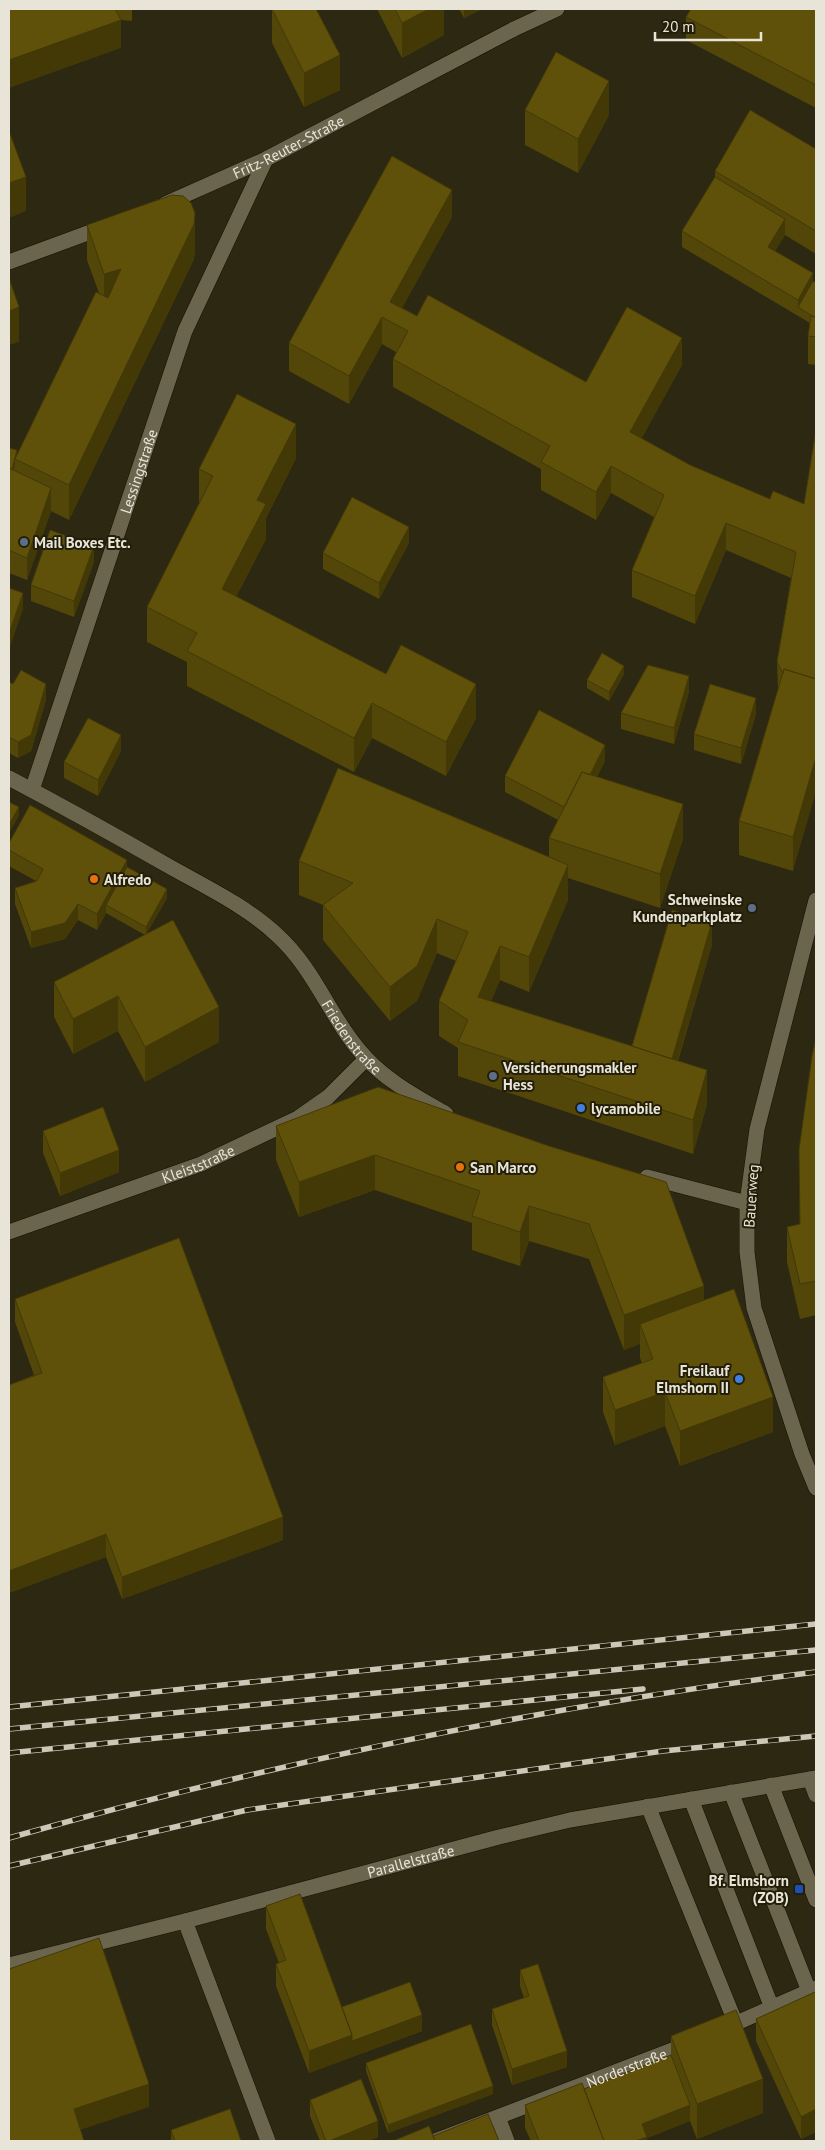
<svg xmlns="http://www.w3.org/2000/svg" width="825" height="2150" viewBox="0 0 825 2150" font-family="'PT Sans',sans-serif">
	<rect width="100%" height="100%" fill="#2d2812"/>
	<g fill="none" stroke-linecap="round" stroke-linejoin="round">
		<defs>
			<g id="minor">
				<path id="s1" d="M165,204L266,159L514,29L557,9"/>
				<path d="M9,262L104,227"/>
				<path id="s2" d="M9,778C64,807 118,837 172,868C208,888 247,907 277,935C316,970 331,1021 366,1058C388,1082 419,1098 446,1114"/>
				<path id="s3" d="M32,790L185,331L266,159"/>
				<path d="M816,900L757,1129L747,1203V1252L754,1308L802,1454L816,1488"/>
				<path d="M647,1177L747,1203"/>
				<path id="s4" d="M9,1232L201,1164L298,1118L328,1097L366,1059"/>
				<path d="M810,1779L816,1795"/>
				<path d="M771,1785L816,1900"/>
				<path d="M731,1792L809,1991"/>
				<path d="M691,1799L772,2008"/>
				<path d="M648,1806L736,2024"/>
				<path d="M185,1921L268,2141"/>
				<path id="s5" d="M9,1965L185,1921L499,1837L570,1820L816,1778"/>
				<path d="M723,2029L816,1988"/>
				<path d="M498,2117L507,2141"/>
				<path id="s6" d="M435,2141L688,2044"/>
			</g>
		</defs>
		<!-- minor casing -->
		<use href="#minor" stroke="#151000" stroke-width="16"/>
		<!-- minor -->
		<use href="#minor" stroke="#6b654e" stroke-width="15"/>
		<defs>
			<path id="rail" d="M9,1707L816,1624
				M9,1729L816,1650
				M9,1753L643,1689
				M9,1838C273,1763 543,1706 816,1672
				M9,1866L247,1810L663,1751L816,1736"/>
		</defs>
		<!-- rail casing -->
		<use href="#rail" stroke="#cbc7b9" stroke-width="5.5"/>
		<!-- rail -->
		<use href="#rail" stroke="#231e08" stroke-width="4" stroke-dasharray="11" stroke-linecap="butt"/>
	</g>
	<!-- wall -->
	<path fill="#534609" d="M9,9H132V21L121,20V48Z
		M272,9L340,90L304,107L272,43Z
		M377,9H444V35L402,58Z
		M459,9H482L464,18Z
		M816,9V108L686,40V17Z
		M525,110L609,115L578,173L525,145Z
		M816,149V254L785,235L775,251L816,283V365L808,364V336L810,323L682,247V231L715,177V171Z
		M452,217L402,308L417,316L586,382L682,365L641,438L690,465L770,499L804,504L793,871L739,855V821L778,691L777,662L791,578L726,550L695,624L632,597V570L654,517L611,493L596,520L541,490V469L393,387V359L396,352L382,344L349,404L289,371V343Z
		M87,225L195,247L194,259L69,520L51,511L27,580L9,573V448L17,455L99,293L87,260Z
		M296,458L266,518V539L236,597L386,674L476,718L446,776L372,738L354,772L187,686V662L147,642V607L199,504V469Z
		M409,543L379,599L323,569V553Z
		M94,562L74,617L31,601V585Z
		M624,674L609,701L587,688V680Z
		M9,682L46,700L31,751L18,758L9,753Z
		M689,692L674,744L621,729V713Z
		M756,714L741,764L694,750V734Z
		M121,751L98,796L64,778V762Z
		M605,761L597,777L683,839L660,908L568,878V900L529,992L500,980L491,1001L632,1046L712,945L678,1061L707,1104L693,1154L458,1076V1048L439,1036V1001L456,961L437,953L417,1001L390,1021L323,940V905L299,895V861L549,857V838L558,820L505,792V776Z
		M9,843L127,867L167,898L147,933L219,1042L145,1082L118,1031L73,1054L54,1017V982L145,935L106,913L97,930L78,920L65,939L31,948L15,904V888L36,881L9,866Z
		M816,1038V1315L800,1319L787,1262V1227L800,1225L799,1150Z
		M276,1126L549,1146L704,1300L773,1432L680,1466L665,1426L615,1445L603,1412V1377L642,1363L640,1358V1344L624,1350L589,1259L529,1241L520,1266L472,1250V1223L375,1190L299,1217L276,1160Z
		M43,1131L119,1172L60,1196L43,1153Z
		M15,1299L283,1540L122,1599L106,1557L9,1593V1385L34,1375L15,1322Z
		M266,1906L342,2007L422,2031L309,2073L276,1986V1964L279,1963L266,1929Z
		M520,1970L567,2067L512,2085L492,2025V2009L524,1998L520,1986Z
		M815,1980H816V2132L801,2139L756,2041V2019L815,1992Z
		M671,2036L763,2113L697,2139L690,2121L647,2138V2141H531L525,2128V2105L584,2089L671,2055Z
		M366,2063L493,2094L388,2133L366,2071Z
		M310,2100L378,2137L368,2141H320L310,2116Z
		M171,2130L241,2141H171Z"/>
	<!-- shaded-wall -->
	<path fill="#433907" d="M429,9H444V35L402,58V23Z
		M464,9H482L464,18Z
		M121,20V48L9,88V60Z
		M340,55V90L304,107V73Z
		M609,81V115L578,173V139Z
		M26,177V211L9,218V183Z
		M452,190V217L394,323L390,302Z
		M195,213V247L194,259L69,520V485Z
		M785,219V235L768,263V247Z
		M121,269L104,309V274Z
		M813,273V289L798,307V300Z
		M19,307V342L9,345V311Z
		M382,317V344L349,404V376Z
		M682,338V365L630,460V432Z
		M296,424V458L266,518V539L222,624V589L257,500Z
		M17,450V458L15,459V465L9,490V482Z
		M611,466V493L596,520V492Z
		M51,488V511L27,580V558Z
		M726,523V550L695,624V596Z
		M409,527V543L379,599V583Z
		M94,546V562L74,617V601Z
		M23,593V609L9,650V634Z
		M624,666V674L609,701V692Z
		M689,676V692L674,744V728Z
		M46,684V700L31,751L18,758V742Z
		M476,684V718L446,776V742Z
		M756,698V714L741,764V748Z
		M372,703V738L354,772V738Z
		M121,735V751L98,796V780Z
		M605,745V761L571,827V811Z
		M816,757V792L793,871V837Z
		M683,804V839L660,908V874Z
		M19,807V816L9,833V825Z
		M127,860V876L106,905V913L97,930V914Z
		M568,865V900L529,992V957Z
		M167,889V898L146,935V927Z
		M78,904V920L65,939L31,948V932Z
		M437,919V953L417,1001L390,1021V987Z
		M712,922V945L668,1092V1070Z
		M500,946V980L478,1032V997Z
		M118,996V1031L73,1054V1019Z
		M219,1007V1042L145,1082V1047Z
		M707,1070V1104L693,1154V1120Z
		M119,1150V1172L60,1196V1173Z
		M375,1155V1190L299,1217V1182Z
		M529,1206V1241L520,1266V1232Z
		M704,1286V1320L640,1324V1344L624,1350V1315Z
		M665,1392V1426L615,1445V1410Z
		M773,1397V1432L680,1466V1431Z
		M283,1517V1540L122,1599V1577Z
		M106,1534V1557L9,1593V1571Z
		M422,2015V2031L352,2057V2041Z
		M352,2035V2057L309,2073V2051Z
		M567,2051V2067L512,2085V2069Z
		M763,2079V2113L697,2139V2104Z
		M149,2084V2107L74,2132V2109Z
		M493,2086V2094L388,2133V2125Z
		M690,2105V2121L647,2138V2141H635L642,2124Z
		M816,2109V2132L801,2139V2117Z
		M378,2121V2137L368,2141H329Z"/>
	<!-- building -->
	<path fill="#60510a" stroke="#433907" d="M9,9H115L121,20L9,60Z
		M272,9H316L340,55L304,73Z
		M395,9H429L402,23Z
		M691,9H816V85L686,17Z
		M556,52L609,81L578,139L525,110Z
		M750,110L816,149V231L715,171Z
		M9,131L26,177L9,183Z
		M392,156L452,190L390,302L417,316L428,295L586,382L627,307L682,338L630,432L690,465L770,499L773,491L804,504L816,430V679L784,669L783,673L777,662L796,552L726,523L695,596L632,570L664,495L611,466L596,492L541,462L550,446L393,359L408,331L382,317L349,376L289,343Z
		M715,177L785,219L768,247L813,273L798,300L682,231Z
		M172,195L183,196L191,203L195,213L194,224L69,485L15,459L96,292L108,298L121,269L104,274L87,225Z
		M9,278L19,307L9,311Z
		M813,281L816,283V317H814L798,307Z
		M811,316L816,317V337L808,336Z
		M237,394L296,424L257,500L266,504L222,589L386,674L401,645L476,684L446,742L372,703L354,738L187,651L197,633L147,607L213,476L199,469Z
		M9,448L17,450L12,469L9,468Z
		M9,468L51,488L27,558L9,550Z
		M352,497L409,527L379,583L323,553Z
		M50,530L94,546L74,601L31,585Z
		M9,588L23,593L9,634Z
		M602,653L624,666L609,692L587,680Z
		M648,665L689,676L674,728L621,713Z
		M784,669L816,679V757L793,837L739,821Z
		M21,670L46,684L31,735L18,742L9,737V682L13,684Z
		M710,684L756,698L741,748L694,734Z
		M539,710L605,745L590,775L582,772L564,807L505,776Z
		M88,718L121,735L98,780L64,762Z
		M338,768L568,865L529,957L500,946L478,997L707,1070L693,1120L458,1042L468,1020L439,1001L468,932L437,919L417,966L390,987L323,905L353,883L299,861Z
		M582,772L683,804L660,874L549,838Z
		M9,802L19,807L9,825Z
		M30,805L127,860L97,914L78,904L65,923L31,932L15,888L37,881L43,869L9,850V843Z
		M127,867L167,889L146,927L106,905Z
		M672,910L712,922L672,1059L632,1046Z
		M173,920L219,1007L145,1047L118,996L73,1019L54,982Z
		M816,1038V1281L800,1284L787,1227L800,1224L799,1150L812,1056Z
		M378,1087L549,1146L666,1182L704,1286L624,1315L589,1224L529,1206L520,1232L472,1216L480,1191L375,1155L299,1182L276,1126Z
		M103,1107L119,1150L60,1173L43,1131Z
		M179,1238L283,1517L122,1577L106,1534L9,1571V1385L42,1373L15,1299Z
		M734,1289L773,1397L680,1431L665,1392L615,1410L603,1377L653,1359L640,1324Z
		M300,1894L352,2035L309,2051L276,1964L286,1960L266,1906Z
		M99,1938L149,2084L74,2109L84,2141H9V1969Z
		M538,1964L567,2051L512,2069L492,2009L529,1996L520,1970Z
		M410,1982L422,2015L352,2041V2035L342,2007Z
		M815,1992L816,1995V2109L801,2117L756,2019Z
		M736,2010L763,2079L697,2104L671,2036Z
		M471,2024L493,2086L388,2125L366,2063Z
		M671,2055L690,2105L642,2124L647,2137L635,2141H604L584,2089Z
		M361,2079L378,2121L329,2141H326L310,2100Z
		M582,2083L604,2141H539L525,2105Z
		M230,2109L241,2141H175L171,2130Z
		M488,2114L499,2141H435L433,2136Z
		M429,2126L435,2141H393Z"/>
	<!-- markers -->
	<g fill="#5c6f8a" stroke="#231e08" stroke-width="2">
		<circle cx="24" cy="542" r="5"/>
		<circle cx="752" cy="908" r="5"/>
		<circle cx="493" cy="1076" r="5"/>
	</g>
	<g fill="#e8710a" stroke="#231e08" stroke-width="2">
		<circle cx="94" cy="879" r="5"/>
		<circle cx="460" cy="1167" r="5"/>
	</g>
	<g fill="#3f7fe0" stroke="#231e08" stroke-width="2">
		<circle cx="581" cy="1108" r="5"/>
		<circle cx="739" cy="1379" r="5"/>
	</g>
	<rect fill="#1a4fb4" stroke="#231e08" stroke-width="2" x="794" y="1884" width="10" height="10" rx="2.5"/>
	<g text-anchor="middle" dominant-baseline="central" stroke-width="4" stroke-linejoin="round" paint-order="stroke">
		<!-- street labels -->
		<g font-size="15" fill="#e8e5d8" stroke="#231e08">
			<text stroke="none"><textPath href="#s1" startOffset="136">Fritz-Reuter-Straße</textPath></text>
			<text stroke="none"><textPath href="#s3" startOffset="336">Lessingstraße</textPath></text>
			<text stroke="none"><textPath href="#s2" startOffset="438">Friedenstraße</textPath></text>
			<text stroke="none"><textPath href="#s4" startOffset="201">Kleiststraße</textPath></text>
			<text transform="translate(751 1196) rotate(-86)">Bauerweg</text>
			<text stroke="none"><textPath href="#s5" startOffset="415">Parallelstraße</textPath></text>
			<text stroke="none"><textPath href="#s6" startOffset="205">Norderstraße</textPath></text>
		</g>
		<!-- poi labels -->
		<g font-size="15" font-weight="bold" fill="#e8e5d8" stroke="#231e08" text-anchor="start">
			<text x="34" y="542">Mail Boxes Etc.</text>
			<text x="104" y="879">Alfredo</text>
			<text x="742" y="899" text-anchor="end">Schweinske<tspan x="742" dy="17">Kundenparkplatz</tspan></text>
			<text x="503" y="1067">Versicherungsmakler<tspan x="503" dy="17">Hess</tspan></text>
			<text x="591" y="1108">lycamobile</text>
			<text x="470" y="1167">San Marco</text>
			<text x="729" y="1370" text-anchor="end">Freilauf<tspan x="729" dy="17">Elmshorn II</tspan></text>
			<text x="789" y="1880" text-anchor="end">Bf. Elmshorn<tspan x="789" dy="17">(ZOB)</tspan></text>
		</g>
	</g>
	<!-- border -->
	<rect width="825" height="2150" fill="none" stroke="#e8e5d8" stroke-width="20"/>
	<!-- scale -->
	<path d="M655 32v8h106v-8" fill="none" stroke="#e8e5d8" stroke-width="2.5"/>
	<text x="662" y="32" font-size="15" fill="#e8e5d8" stroke="#231e08" stroke-width="4" paint-order="stroke">20 m</text>
</svg>
